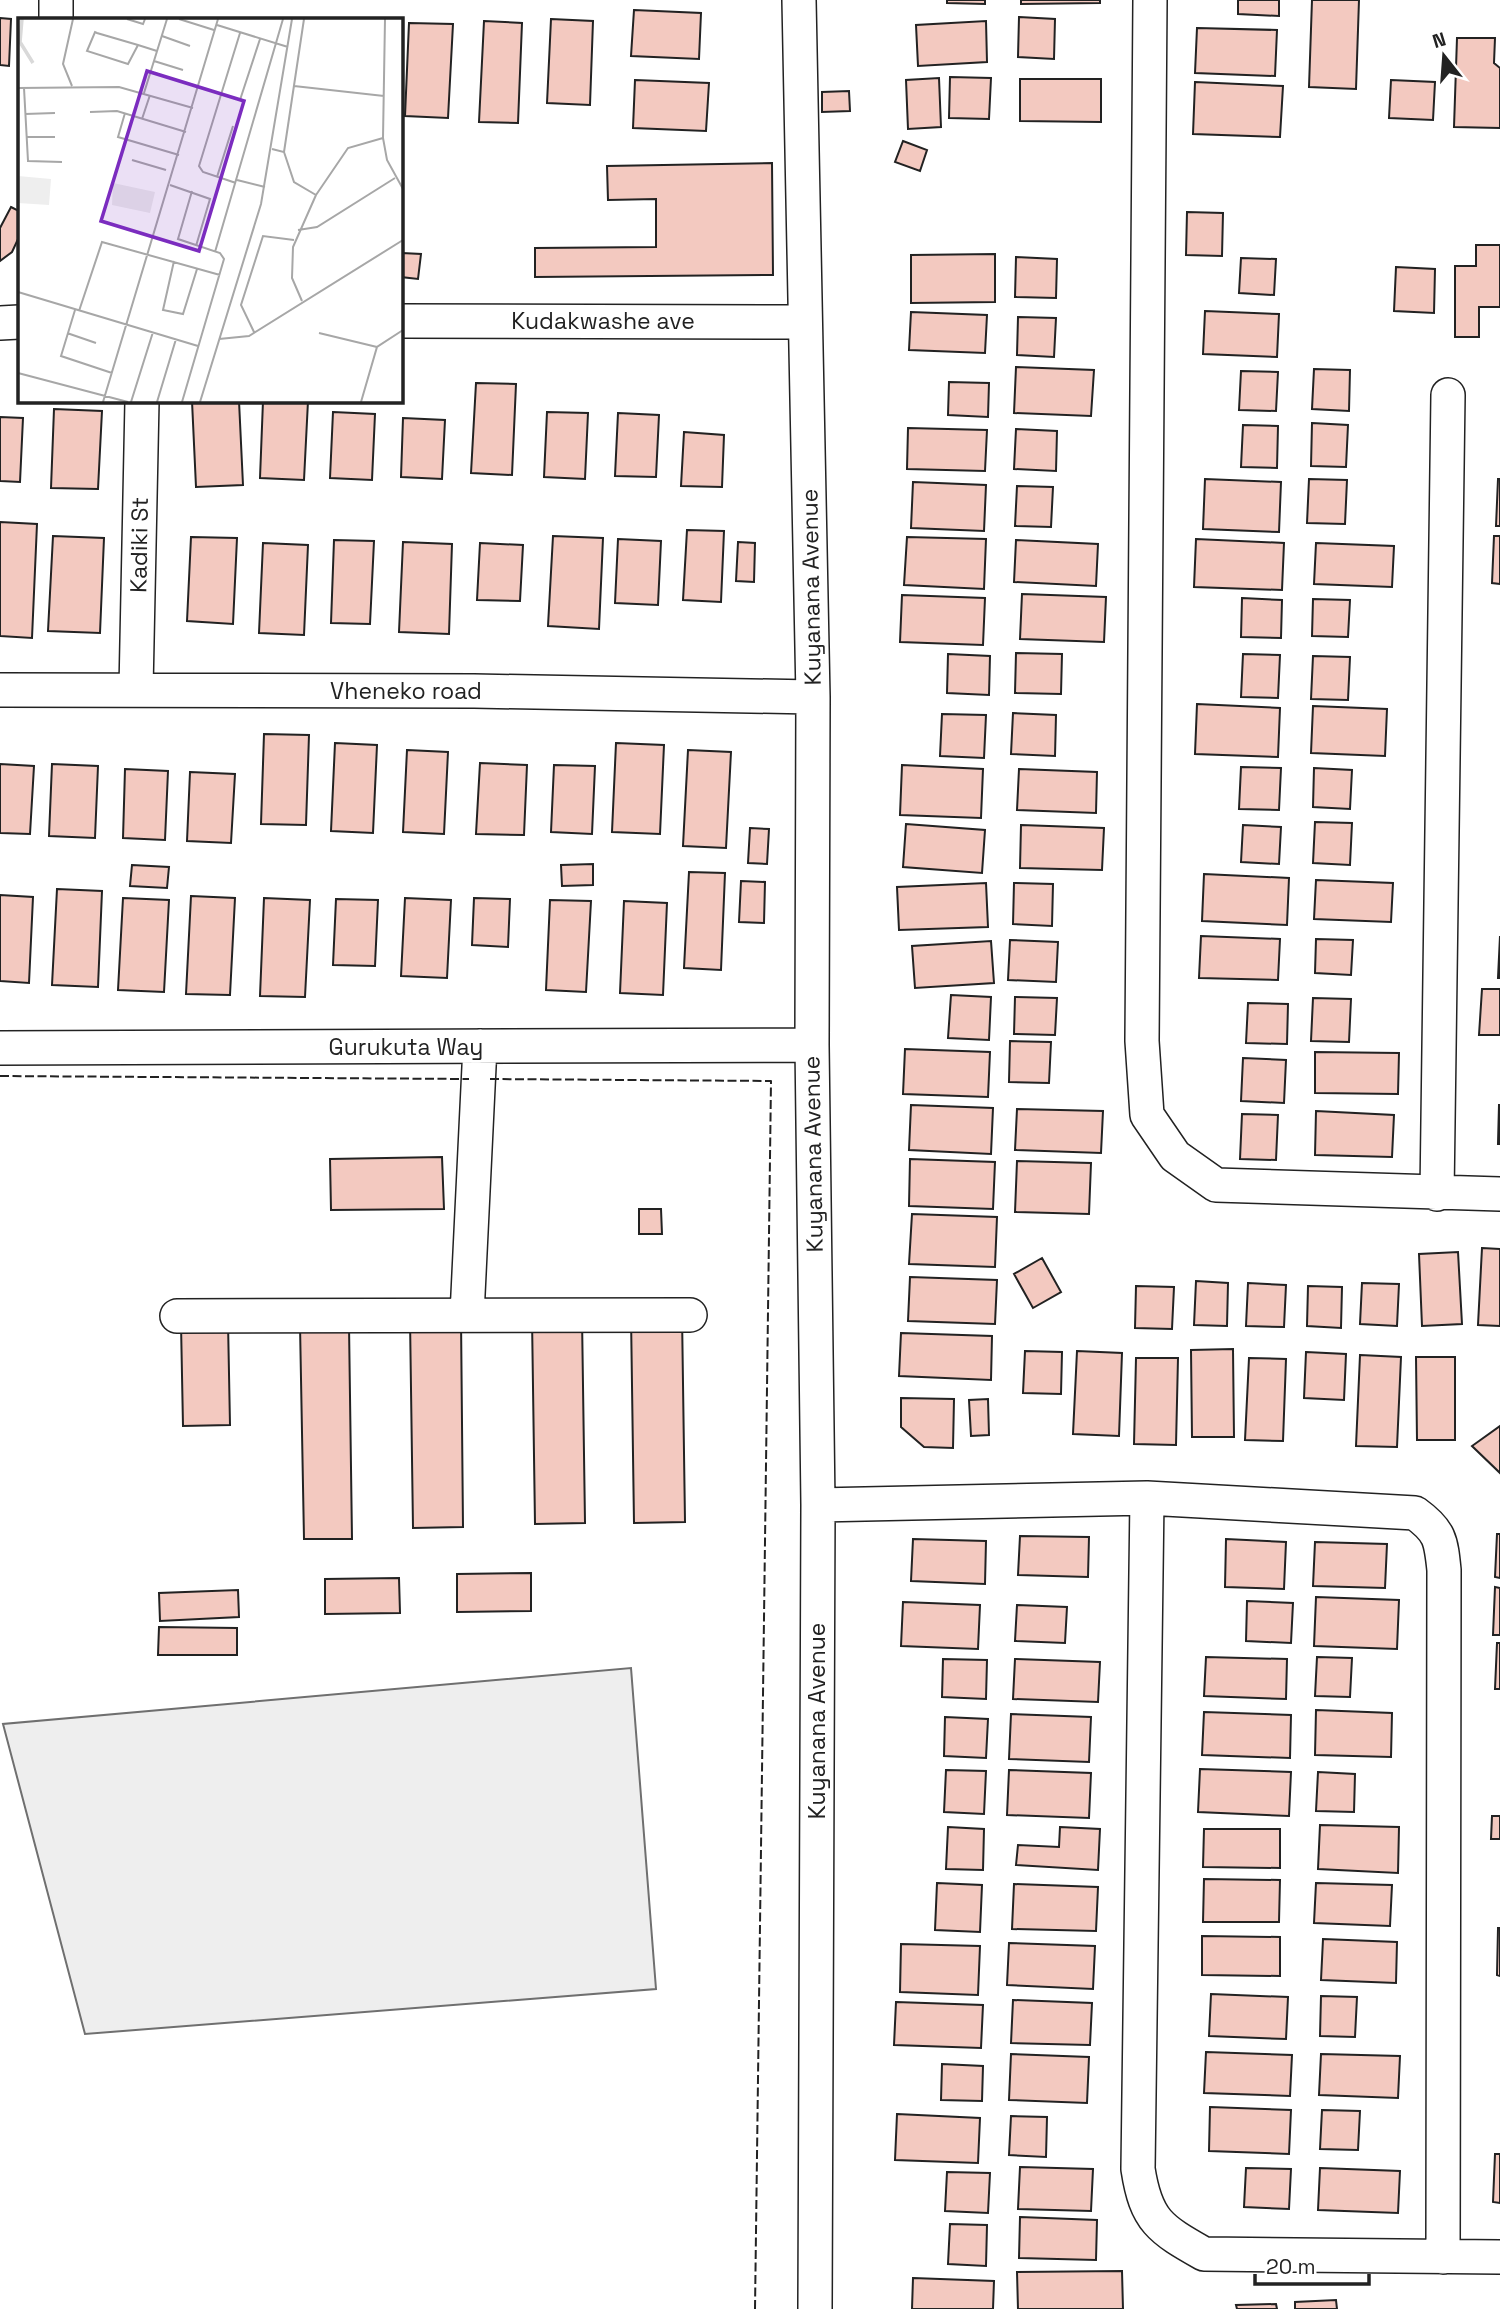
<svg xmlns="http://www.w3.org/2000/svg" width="1500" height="2309" viewBox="0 0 1500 2309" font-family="'Space Grotesk',sans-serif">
	<rect width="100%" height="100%" fill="#fff"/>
	<!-- green -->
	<path fill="#eee" stroke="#6f6f6f" stroke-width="2" d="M631,1668L656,1989L85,2034L3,1724Z"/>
	<!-- building -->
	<path fill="#f3c9c0" stroke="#222" stroke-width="2" d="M947,0H985V4L947,3Z
		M1021,0H1100V3L1021,4Z
		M1238,0H1279V16L1238,14Z
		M1312,0H1359L1356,89L1309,87Z
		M634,10L701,13L699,59L631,56Z
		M1019,17L1055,19L1054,59L1018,57Z
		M0,18L11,19L9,66L0,65Z
		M551,19L593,21L590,105L547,103Z
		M484,21L522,23L518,123L479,122Z
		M986,21L987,62L918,66L916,25Z
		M409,23L453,24L448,118L405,116Z
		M1197,28L1277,30L1275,76L1195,73Z
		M1457,38H1495L1494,63L1500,68V128L1454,127Z
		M950,77L991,78L989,119L949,118Z
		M939,78L941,127L908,129L906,80Z
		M1020,79H1101V122L1020,121Z
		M635,80L709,83L706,131L633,128Z
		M1391,80L1435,82L1433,120L1389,118Z
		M1195,82L1283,86L1280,137L1193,134Z
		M849,91L850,111L822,112V92Z
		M903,141L927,150L920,171L895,162Z
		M772,163L773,275L535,277V248L656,247V199L608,200L607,166Z
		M11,207L19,211V237L12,252L0,261V228Z
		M1187,212L1223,213L1222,256L1186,255Z
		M1476,245H1500V307H1479V337H1455V266H1476Z
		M402,253L421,254L418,279L401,277Z
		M995,254V302L911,303V255Z
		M1016,257L1057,259L1056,298L1015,297Z
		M1241,258L1276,259L1274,295L1239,293Z
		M1396,267L1435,269L1434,313L1394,311Z
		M1205,311L1279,314L1277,357L1203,354Z
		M911,312L987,315L985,353L909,350Z
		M1018,317L1056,318L1054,357L1017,355Z
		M1016,367L1094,370L1091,416L1014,413Z
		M1314,369L1350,370L1349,411L1312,409Z
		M1241,371L1278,372L1276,411L1239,410Z
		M949,382L989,383L988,417L948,415Z
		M476,383L516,384L512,475L471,473Z
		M192,401H239L243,485L196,487Z
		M263,401H308L304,480L260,478Z
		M54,409L102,411L98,489L51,488Z
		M333,412L375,414L372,480L330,478Z
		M547,412L588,413L585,479L544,477Z
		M618,413L659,415L656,477L615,476Z
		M0,417L23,418L20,482L0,481Z
		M403,418L445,420L442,479L401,477Z
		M1312,423L1348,425L1346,467L1311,466Z
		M1243,425L1278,426L1277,468L1241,467Z
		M908,428L987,430L985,471L907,469Z
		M1016,429L1057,431L1056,471L1014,469Z
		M684,432L724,435L722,487L681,486Z
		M1205,479L1281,482L1279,532L1203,529Z
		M1309,479L1347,480L1345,524L1307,523Z
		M1498,479H1500V526H1496Z
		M913,482L986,485L984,531L911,528Z
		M1017,486L1053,487L1051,527L1015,526Z
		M0,522L37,524L32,638L0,636Z
		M687,530L724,531L721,602L683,600Z
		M53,536L104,538L100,633L48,631Z
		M553,536L603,538L599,629L548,626Z
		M1494,536H1500V584L1492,583Z
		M191,537L237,538L233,624L187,621Z
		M907,537L986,539L984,589L904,585Z
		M618,539L661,541L658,605L615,603Z
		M1196,539L1284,543L1282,590L1194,587Z
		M334,540L374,541L370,624L331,623Z
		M1016,540L1098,544L1096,586L1014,582Z
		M403,542L452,544L449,634L399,632Z
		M738,542L755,543L754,582L736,581Z
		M263,543L308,545L304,635L259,633Z
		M480,543L523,545L520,601L477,600Z
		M1316,543L1394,546L1392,587L1314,584Z
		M1022,594L1106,597L1104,642L1020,639Z
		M902,595L985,598L983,645L900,642Z
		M1242,598L1282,600L1281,638L1241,637Z
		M1313,599L1350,600L1348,637L1312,636Z
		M1016,653L1062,654L1061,694L1015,693Z
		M948,654L990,656L989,695L947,693Z
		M1243,654L1280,655L1278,698L1241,697Z
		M1313,656L1350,657L1348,700L1311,699Z
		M1197,704L1280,708L1278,757L1195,754Z
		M1313,706L1387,709L1385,756L1311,753Z
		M1013,713L1056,715L1055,756L1011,754Z
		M942,714L986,715L984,758L940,756Z
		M264,734L309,735L306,825L261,824Z
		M335,743L377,745L373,833L331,831Z
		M616,743L664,745L660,834L612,832Z
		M407,750L448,752L444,834L403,832Z
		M688,750L731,752L726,848L683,846Z
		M480,763L527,765L524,835L476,834Z
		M0,764L34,766L30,834L0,833Z
		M52,764L98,766L95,838L49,836Z
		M554,765L595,766L592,834L551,832Z
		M902,765L983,769L981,818L900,815Z
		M1241,767L1281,768L1279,810L1239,809Z
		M1314,768L1352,770L1350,809L1313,807Z
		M125,769L168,771L165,840L123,838Z
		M1019,769L1097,772L1096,813L1017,810Z
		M190,772L235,774L231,843L187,841Z
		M1315,822L1352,823L1350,865L1313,863Z
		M906,824L985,830L982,873L903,867Z
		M1021,825L1104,828L1102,870L1020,868Z
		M1243,825L1281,827L1279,864L1241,862Z
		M750,828L769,829L767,864L748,863Z
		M593,864V885L562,886L561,865Z
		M132,865L169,867L167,888L130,886Z
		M689,872L725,873L721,970L684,968Z
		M1204,874L1289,878L1287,925L1202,921Z
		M1316,880L1393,883L1391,922L1314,919Z
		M741,881L765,882L764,923L739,922Z
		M986,883L988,927L899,930L897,887Z
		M1014,883L1053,884L1052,926L1013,924Z
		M57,889L102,891L98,987L52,985Z
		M0,895L33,897L29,983L0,981Z
		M191,896L235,898L230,995L186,994Z
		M123,898L169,900L164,992L118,990Z
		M264,898L310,900L305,997L260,996Z
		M405,898L451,900L447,978L401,976Z
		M474,898L510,899L508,947L472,945Z
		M336,899L378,900L375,966L333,965Z
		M550,900L591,901L586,992L546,990Z
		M624,901L667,903L663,995L620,993Z
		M1201,936L1280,939L1278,980L1199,978Z
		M1500,936V978H1498Z
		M1316,939L1353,940L1351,975L1315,973Z
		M1010,940L1058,942L1056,982L1008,980Z
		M991,941L994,983L915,988L912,946Z
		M1482,989H1500V1035H1479Z
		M951,995L991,997L989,1040L948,1038Z
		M1015,997L1057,998L1055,1035L1014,1034Z
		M1313,998L1351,999L1349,1042L1311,1041Z
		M1248,1003L1288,1004L1287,1044L1246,1043Z
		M1010,1041L1051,1042L1049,1083L1009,1082Z
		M905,1049L990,1052L988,1097L903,1094Z
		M1315,1052L1399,1053L1398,1094L1315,1093Z
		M1243,1058L1286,1060L1284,1103L1241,1101Z
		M911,1105L993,1108L991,1154L909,1150Z
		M1499,1105H1500V1144H1498Z
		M1017,1109L1103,1111L1101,1153L1015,1150Z
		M1316,1111L1394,1115L1392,1157L1315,1155Z
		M1242,1114L1278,1115L1276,1160L1240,1159Z
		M442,1157L444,1209L331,1210L330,1159Z
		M910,1159L995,1162L993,1209L909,1206Z
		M1017,1161L1091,1163L1089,1214L1015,1212Z
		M639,1209H661L662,1234H639Z
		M912,1214L997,1217L995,1267L909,1264Z
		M1482,1248L1500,1249V1326L1478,1325Z
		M1458,1252L1462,1324L1422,1326L1419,1254Z
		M1042,1258L1061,1292L1033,1308L1014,1274Z
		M910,1277L997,1280L995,1324L908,1321Z
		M1196,1281L1228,1283L1227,1326L1194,1325Z
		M1248,1283L1286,1285L1284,1327L1246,1326Z
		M1362,1283L1399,1284L1397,1326L1360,1324Z
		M1136,1286L1174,1287L1172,1329L1135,1328Z
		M1308,1286L1342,1287L1341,1328L1307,1326Z
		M682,1314L685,1522L634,1523L631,1316Z
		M582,1317L585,1523L535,1524L532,1318Z
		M461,1318L463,1527L413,1528L410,1319Z
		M228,1322L230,1425L183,1426L181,1324Z
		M300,1325H349L352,1539H304Z
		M901,1333L992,1336L991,1380L899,1376Z
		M1233,1349L1234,1437H1192L1191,1350Z
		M1025,1351L1062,1352L1061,1394L1023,1393Z
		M1077,1351L1122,1353L1119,1436L1073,1434Z
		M1306,1352L1346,1354L1344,1400L1304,1398Z
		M1360,1355L1401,1357L1397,1447L1356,1446Z
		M1416,1357H1455V1440H1417Z
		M1136,1358H1178L1176,1445L1134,1444Z
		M1249,1358L1286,1359L1283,1441L1245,1440Z
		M901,1398L954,1399L953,1448L924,1447L901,1427Z
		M988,1399L989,1435L971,1436L969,1400Z
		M1500,1426V1473L1472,1446Z
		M1497,1534H1500V1578L1495,1577Z
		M1020,1536L1089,1537L1088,1577L1018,1575Z
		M913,1539L986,1541L985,1584L911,1581Z
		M1226,1539L1286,1542L1284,1589L1225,1587Z
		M1315,1542L1387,1544L1385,1588L1313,1586Z
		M531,1573V1611L457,1612V1574Z
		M399,1578L400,1613L325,1614V1579Z
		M1495,1587L1500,1588V1635H1493Z
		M238,1590L239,1617L160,1621L159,1593Z
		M1316,1597L1399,1600L1397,1649L1314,1646Z
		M1247,1601L1293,1603L1291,1643L1246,1641Z
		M903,1602L980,1605L978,1649L901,1646Z
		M1017,1605L1067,1607L1065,1643L1015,1641Z
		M159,1627L237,1628V1655H158Z
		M1497,1643H1500V1689H1495Z
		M1206,1657L1287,1659L1286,1699L1204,1696Z
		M1317,1657L1352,1658L1350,1697L1315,1696Z
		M943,1659L987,1660L986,1699L942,1697Z
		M1015,1659L1100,1662L1098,1702L1013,1699Z
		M1316,1710L1392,1713L1391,1757L1315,1755Z
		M1204,1712L1291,1715L1290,1758L1202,1755Z
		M1011,1714L1091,1717L1089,1762L1009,1759Z
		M945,1717L988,1719L986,1758L944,1756Z
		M1200,1769L1291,1772L1289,1816L1198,1812Z
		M946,1770L986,1771L984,1814L944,1812Z
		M1009,1770L1091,1773L1089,1818L1007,1815Z
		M1318,1772L1355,1774L1354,1812L1316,1811Z
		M1492,1816H1500V1839H1491Z
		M1320,1825L1399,1827L1398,1873L1318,1869Z
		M948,1827L984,1829L983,1870L946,1869Z
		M1060,1827L1100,1829L1098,1870L1016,1865L1018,1845L1059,1847Z
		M1204,1829H1280V1868L1203,1867Z
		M1204,1879L1280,1880L1279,1922H1203Z
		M937,1883L982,1885L980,1932L935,1930Z
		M1316,1883L1392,1885L1390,1926L1314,1923Z
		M1014,1884L1098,1887L1096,1931L1012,1929Z
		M1498,1928H1500V1976L1497,1975Z
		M1202,1936L1280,1937V1976L1202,1975Z
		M1323,1939L1397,1942L1396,1983L1321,1980Z
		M1009,1943L1095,1946L1093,1989L1007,1985Z
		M901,1944L980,1946L978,1995L900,1992Z
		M1211,1994L1288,1997L1286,2039L1209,2036Z
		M1321,1996L1357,1997L1355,2037L1320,2036Z
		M1013,2000L1092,2003L1090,2045L1011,2043Z
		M896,2002L983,2005L981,2048L894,2045Z
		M1206,2052L1292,2055L1290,2096L1204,2093Z
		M1011,2054L1089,2057L1087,2103L1009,2100Z
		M1321,2054L1400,2056L1398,2098L1319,2095Z
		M942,2064L983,2066L982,2101L941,2100Z
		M1210,2107L1291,2110L1289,2154L1209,2151Z
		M1322,2110L1360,2111L1358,2150L1320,2149Z
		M897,2114L980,2118L978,2163L895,2160Z
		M1011,2116L1047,2117L1046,2157L1009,2155Z
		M1495,2154H1500V2203L1493,2202Z
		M1020,2167L1093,2169L1091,2211L1018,2209Z
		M1246,2168L1291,2169L1289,2209L1244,2207Z
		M1320,2168L1400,2171L1398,2213L1318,2210Z
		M947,2172L990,2173L988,2213L945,2211Z
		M1020,2217L1097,2220L1096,2260L1019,2258Z
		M950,2224L987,2225L986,2266L948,2264Z
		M1122,2271L1123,2309H1018L1017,2272Z
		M913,2278L994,2281L993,2309H912Z
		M1336,2300L1337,2309H1295V2302Z
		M1276,2304L1277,2309H1237L1236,2305Z"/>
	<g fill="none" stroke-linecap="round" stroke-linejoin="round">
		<defs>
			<path id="minor" d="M799,0L813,697L812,1045L818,1505L815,2309
				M1150,0L1142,1041L1147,1115L1175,1156L1216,1185L1500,1194
				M56,19V0
				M401,321L805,322
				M0,323L19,322
				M136,689L142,401
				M0,690L474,691L813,697
				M0,1048L812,1045
				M1437,1194L1448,395
				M467,1315L480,1046
				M177,1316L690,1315
				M1147,1498L1138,2169C1146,2221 1160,2229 1204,2254L1500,2257
				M818,1505L1147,1498L1415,1513C1440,1531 1441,1540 1444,1570L1443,2257"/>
		</defs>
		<!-- minor casing -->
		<use href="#minor" stroke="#222" stroke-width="36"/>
		<!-- minor -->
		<use href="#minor" stroke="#fff" stroke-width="33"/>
		<!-- fence -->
		<path stroke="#222" stroke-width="2" stroke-dasharray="9 3.5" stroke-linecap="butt" d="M0,1076L469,1079
			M490,1079L771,1081L755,2309"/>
	</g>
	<g text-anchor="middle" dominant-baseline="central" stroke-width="5" stroke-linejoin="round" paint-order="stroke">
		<!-- street labels -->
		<g font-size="23" fill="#222" stroke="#fff">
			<text x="603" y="321">Kudakwashe ave</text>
			<text transform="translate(139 545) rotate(-89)">Kadiki St</text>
			<text transform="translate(811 587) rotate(-91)">Kuyanana Avenue</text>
			<text x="406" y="691">Vheneko road</text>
			<text x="406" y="1047">Gurukuta Way</text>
			<text transform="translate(813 1154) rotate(-91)">Kuyanana Avenue</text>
			<text transform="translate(817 1721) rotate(-90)">Kuyanana Avenue</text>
		</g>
	</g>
	<!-- overview -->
	<g transform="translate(18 18)">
		<rect width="385" height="385" fill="#fff"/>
		<path d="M0,158L33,161L31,187L0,185ZM95,165L137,174L132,195L94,187Z" fill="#eee"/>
		<path fill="none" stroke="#d9d9d9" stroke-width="3.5" d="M4,1L2,24L15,45"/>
		<path fill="none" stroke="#a7a7a7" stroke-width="2" d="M109,1L125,6L127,1M161,1L196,12M367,1L365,120L369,142L385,171M199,7L270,29M144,18L172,28M120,27L110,46L69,33L77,14L79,15L120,27L139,33M136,43L165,52M54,68L45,46L55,1M276,68L366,78M0,70L101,69L175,90M6,70L10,143L44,144M126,75L149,1M222,82L242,21M72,94L99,93L168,114M107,95L100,119L161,137M7,96L37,95M124,101L132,77M8,119H37M254,131L266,134L276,164L298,177L330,130L365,120M266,134L286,1M114,142L148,152M199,159L215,108M219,162L247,169M218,165L185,154L181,148L222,15M152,167L192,181L178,228M280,212L299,209L377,160M197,234L265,1M156,243L145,292L165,296L179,251M0,274L180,328M284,283L274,260L275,229L298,177M57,292L43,338L94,355M61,293L84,224L202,257M236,314L223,287L245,218L276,222M49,315L78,325M301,315L359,329M201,321L231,318L385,222M0,355L110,384M85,384L200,1M113,384L135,314M139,384L158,321M164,384L206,241L202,235L160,221L174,173M182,384L243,186L274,1M343,384L359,329L385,312"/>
		<path fill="#7b2cbf" fill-opacity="0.15" stroke="#7b2cbf" stroke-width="3.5" d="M129,53L226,83L181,233L83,203Z"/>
		<rect width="385" height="385" fill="none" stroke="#222" stroke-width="3.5"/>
	</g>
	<!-- north arrow -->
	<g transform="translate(1444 56) rotate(343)" stroke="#ffffff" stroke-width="5" paint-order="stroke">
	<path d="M0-5L12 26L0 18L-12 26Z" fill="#222222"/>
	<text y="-10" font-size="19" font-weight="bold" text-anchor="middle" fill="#222222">N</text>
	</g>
	<!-- scale -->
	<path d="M1255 2274v10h114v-10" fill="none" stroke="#222222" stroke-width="3.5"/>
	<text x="1266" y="2274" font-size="21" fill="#222222" stroke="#ffffff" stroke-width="5" paint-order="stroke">20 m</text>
</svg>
